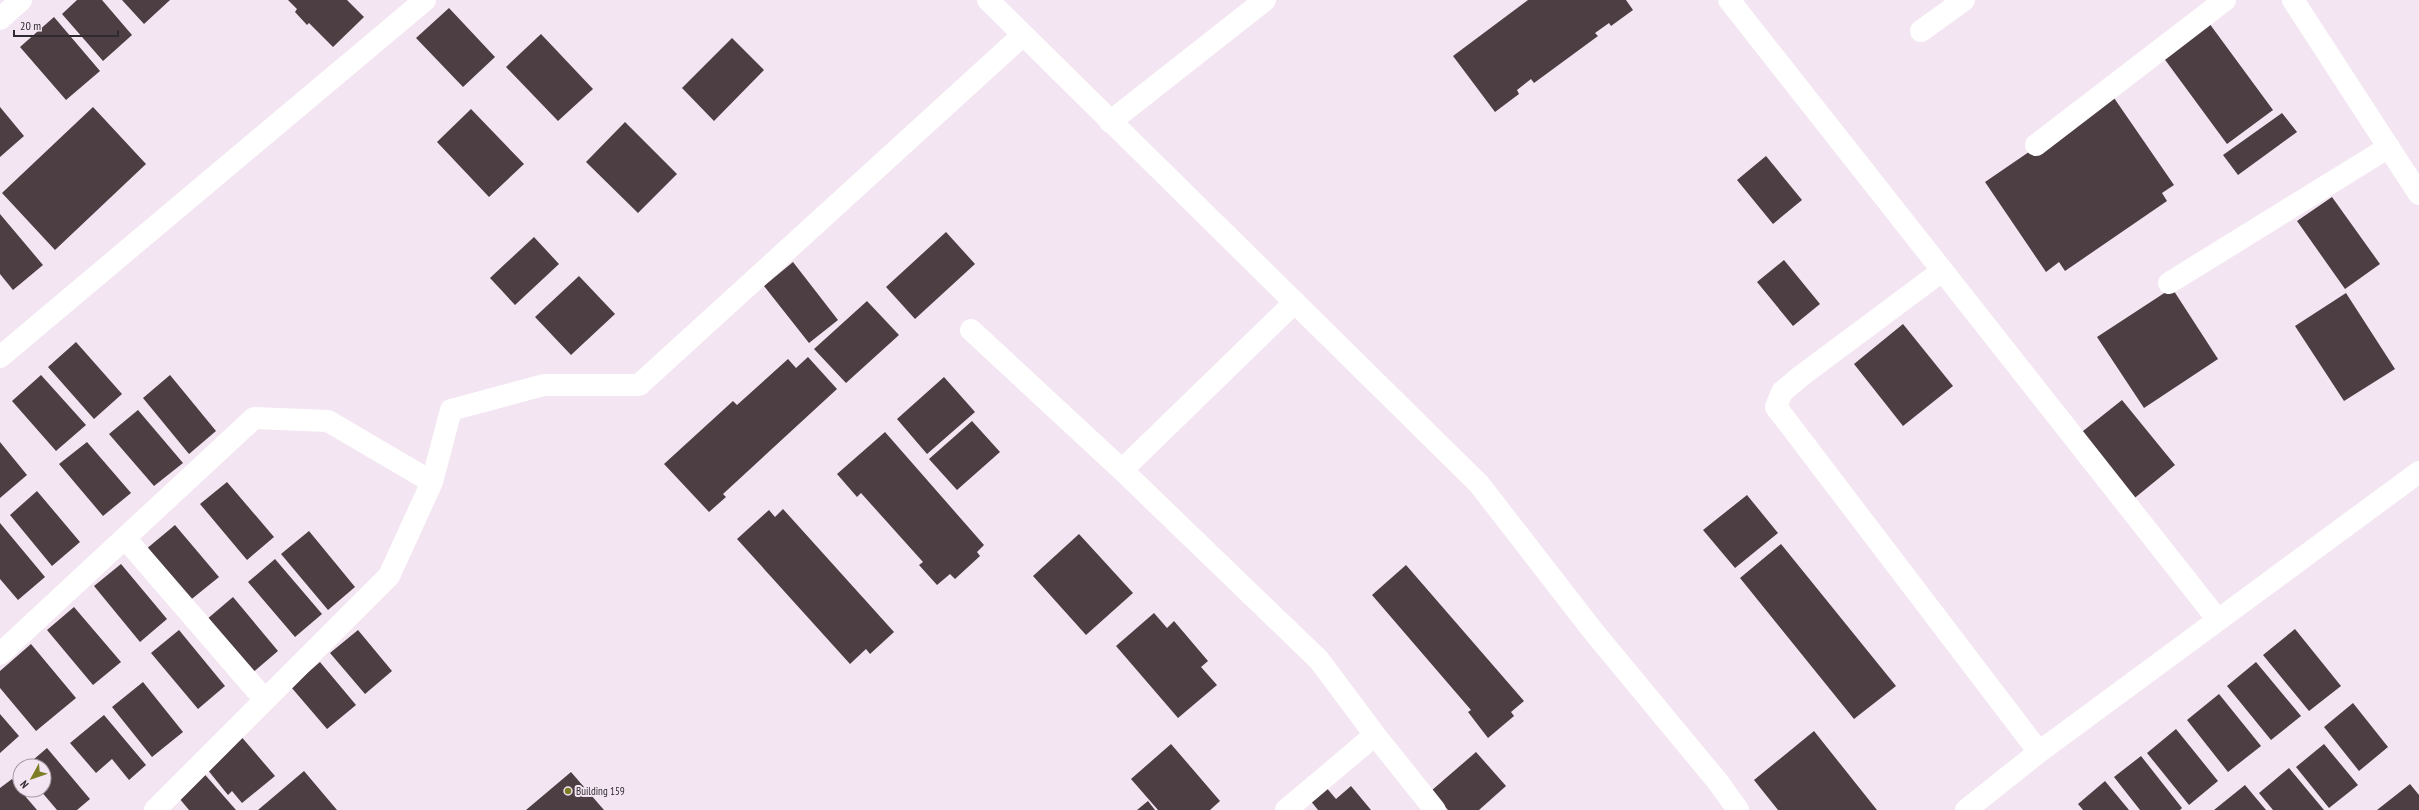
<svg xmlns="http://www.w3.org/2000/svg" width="2419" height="810" viewBox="0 0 2419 810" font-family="'PT Sans Narrow',sans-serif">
	<rect width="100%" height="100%" fill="#f3e5f2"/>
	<!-- building -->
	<path fill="#4d3e43" d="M77,0H102L132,35L103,61L62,14Z
		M122,0H170L144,24Z
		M288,0H347L364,17L333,47L309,23L307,25L295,12L297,9Z
		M1528,0H1626L1633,10L1611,26L1609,23L1595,33L1598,36L1534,83L1531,79L1517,90L1519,94L1495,112L1453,56Z
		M449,8L495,57L463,87L416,38Z
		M54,17L100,71L66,100L20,47Z
		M2209,23L2273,110L2227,144L2163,57Z
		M541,34L593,89L558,121L506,67Z
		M732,38L764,70L714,121L682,88Z
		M2112,95L2174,185L2162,193L2167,201L2065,271L2059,262L2046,272L1985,182Z
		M0,107L24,136L0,157Z
		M93,107L146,164L55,250L2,193Z
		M471,109L524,164L489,197L437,142Z
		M2282,113L2297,132L2238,175L2223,155Z
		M625,122L677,174L638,213L586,162Z
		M1766,156L1802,200L1773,224L1737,180Z
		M2332,197L2380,264L2345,289L2297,221Z
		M0,214L43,265L13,290L0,274Z
		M946,232L975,264L915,319L886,287Z
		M534,237L559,264L515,305L490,278Z
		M1784,260L1820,304L1793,326L1757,282Z
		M793,262L838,320L809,343L764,286Z
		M579,276L615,314L571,355L535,317Z
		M2172,288L2218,359L2144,408L2097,337Z
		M2346,293L2395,369L2344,401L2295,326Z
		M867,301L899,335L846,383L814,349Z
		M1903,324L1953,386L1903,426L1854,364Z
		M76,342L122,394L94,419L48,367Z
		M808,357L837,389L723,494L726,497L709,512L664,464L733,401L737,405L788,359L796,368Z
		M41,375L86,425L56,451L12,401Z
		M170,375L216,431L189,454L143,398Z
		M944,377L975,412L927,454L897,419Z
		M2122,400L2175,465L2131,501L2078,435Z
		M138,410L183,463L154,486L109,434Z
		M972,421L1000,452L957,490L929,459Z
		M885,432L984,545L977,552L980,556L955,579L950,574L937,585L919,565L923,562L861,493L857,497L837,474Z
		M0,442L27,475L0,498Z
		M87,442L131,493L103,516L59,464Z
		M227,482L274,537L247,560L200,504Z
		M37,491L80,542L52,566L10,515Z
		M1747,495L1778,533L1735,568L1703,530Z
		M783,509L894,632L870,654L866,649L850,664L737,539L769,510L775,517Z
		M0,523L45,577L18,600L0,579Z
		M175,525L219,577L188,602L145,550Z
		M309,531L355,587L328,610L281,554Z
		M1079,534L1133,593L1086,635L1033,576Z
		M1781,544L1896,686L1854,719L1740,578Z
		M275,559L322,614L295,637L248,582Z
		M121,564L167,619L140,642L94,586Z
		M1406,565L1524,701L1511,712L1514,716L1488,738L1468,712L1471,710L1372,595Z
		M233,597L278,651L251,674L206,620Z
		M74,607L121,662L93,685L47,630Z
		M1154,613L1167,628L1174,621L1208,661L1201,667L1217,685L1178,718L1116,646Z
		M2295,629L2341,686L2309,711L2263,655Z
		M179,630L225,686L198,709L151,653Z
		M358,630L392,671L365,694L330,653Z
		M31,644L76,698L36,731L0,688V671Z
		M320,662L356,705L327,729L291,687Z
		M2256,662L2301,716L2271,740L2227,686Z
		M143,682L183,732L152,757L112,707Z
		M2219,694L2261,746L2228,772L2187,720Z
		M2353,703L2388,747L2359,771L2324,727Z
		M0,714L19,736L0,753Z
		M104,715L146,765L129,780L112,759L96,773L70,743Z
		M2176,729L2218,781L2189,805L2147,753Z
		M1814,731L1877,810H1778L1754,780Z
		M239,734L275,776L242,803L232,791L228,795L203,764Z
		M1171,744L1220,801L1210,810H1158L1131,779Z
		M2324,744L2358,785L2329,808L2296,767Z
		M47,748L90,799L77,810H57L40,790H44V766H26Z
		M1476,752L1506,786L1479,810H1448L1431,791Z
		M2141,756L2182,808L2180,810H2140L2114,777Z
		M2289,768L2324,810H2273L2259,793Z
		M200,769L236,810H189L174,792Z
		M304,771L337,810H258Z
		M571,772L604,810H526Z
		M12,779L20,790L37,810H0V788Z
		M2105,781L2129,810H2083L2078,804Z
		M2410,784L2419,795V810H2377Z
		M2245,785L2266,810H2214Z
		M1325,786L1336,799L1351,786L1371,810H1318L1310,800Z
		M1148,801L1155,810H1137Z"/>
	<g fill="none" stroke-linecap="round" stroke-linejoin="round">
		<!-- minor -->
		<path stroke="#fff" stroke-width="22" d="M988,0L1479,484L1593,631L1718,782L1738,810
			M1729,0L2218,620
			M2293,0L2419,194
			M0,19L21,0
			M1921,31L1964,0
			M1110,122L1265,0
			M2036,145L2225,0
			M1942,271L1801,376L1782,392L1776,407L2039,752
			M2169,283L2389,147
			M971,330L1122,470L1319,660L1375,735L1435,810
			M0,357L425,0
			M1122,470L1295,302
			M125,538L265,700
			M0,654L254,418L328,421L432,482
			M155,810L389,576L432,482L451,410L544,385H639L1023,35
			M1286,810L1375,735
			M1966,810L2039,752L2419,472"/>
	</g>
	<!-- markers -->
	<circle fill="#7d7d26" stroke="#f3e5f2" stroke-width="1.5" cx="568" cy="791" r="4"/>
	<g text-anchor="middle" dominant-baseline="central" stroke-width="4" stroke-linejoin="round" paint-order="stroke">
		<!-- poi labels -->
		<g font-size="11" fill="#302b30" stroke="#f3e5f2" text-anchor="start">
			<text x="576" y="791">Building 159</text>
		</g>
	</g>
	<!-- north arrow -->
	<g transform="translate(32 778) rotate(230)"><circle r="19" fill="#f3e5f2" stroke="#a59ba4"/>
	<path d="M0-3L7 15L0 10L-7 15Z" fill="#7d7d26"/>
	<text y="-6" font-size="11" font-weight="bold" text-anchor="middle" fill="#302b30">N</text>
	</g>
	<!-- scale -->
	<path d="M14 30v6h104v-6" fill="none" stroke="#302b30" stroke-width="2"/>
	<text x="20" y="30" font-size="12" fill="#302b30" stroke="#f3e5f2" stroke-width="3" paint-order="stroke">20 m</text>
</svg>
